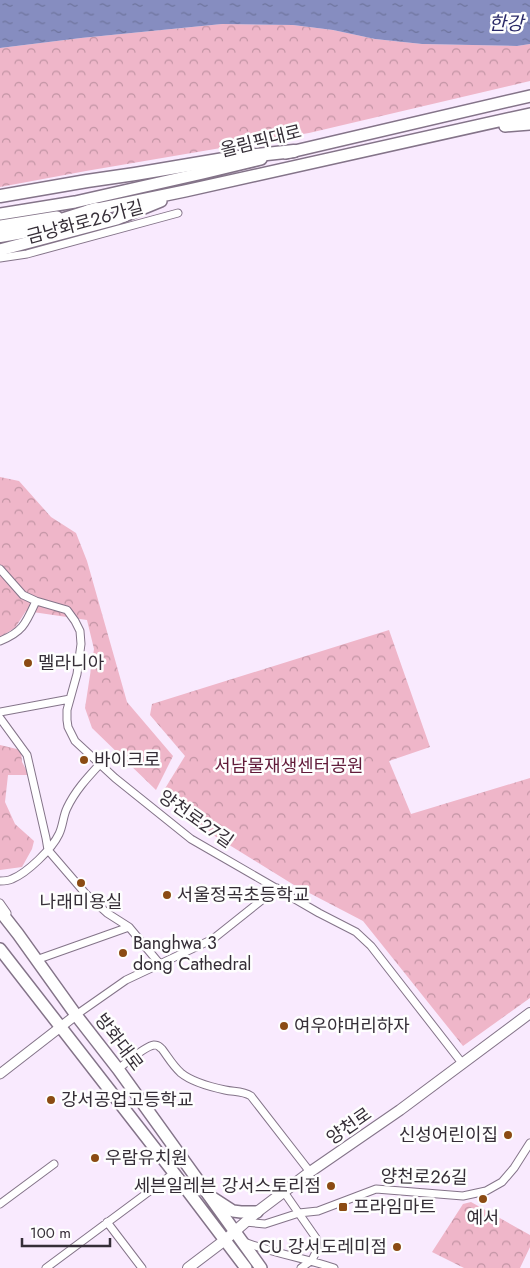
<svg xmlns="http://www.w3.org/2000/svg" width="530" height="1268" viewBox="0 0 530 1268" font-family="Jost,'Noto Sans KR',sans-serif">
	<defs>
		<pattern id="forest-crowns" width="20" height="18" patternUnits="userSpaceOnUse" patternTransform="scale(1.25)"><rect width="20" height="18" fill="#efb6c9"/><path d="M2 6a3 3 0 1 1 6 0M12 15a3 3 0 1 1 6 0" fill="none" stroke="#c294a4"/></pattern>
		<pattern id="water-ripples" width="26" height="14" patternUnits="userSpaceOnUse" patternTransform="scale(1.25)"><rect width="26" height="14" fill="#868dc0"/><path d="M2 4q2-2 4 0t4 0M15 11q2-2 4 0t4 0" fill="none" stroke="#6e749d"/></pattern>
	</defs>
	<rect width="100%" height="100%" fill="#f9eafe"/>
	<!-- forest -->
	<path fill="url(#forest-crowns)" d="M222,24L293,25L333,30L375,39L422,44L517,46L530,44V81L309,133L86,171L0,187V48L81,38Z
		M0,477L19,481L51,517L76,533L87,561L127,702L173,756L156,790L92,728L85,708L94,649L87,620L26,611L15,628L0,637Z
		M389,630L430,747L389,761L411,814L530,778V998L463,1046L363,921L294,885L192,822L161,795L185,756L150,715L152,704Z
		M0,745L21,750L22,762L29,775H8L5,802L15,824L34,841L32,849L22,867L0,870Z
		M471,1202L530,1235V1247L520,1268H464L432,1252L463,1204Z"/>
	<!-- water -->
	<path fill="url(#water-ripples)" d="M0,0H530V44L517,46L422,44L375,39L333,30L293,25L222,24L81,38L0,48Z"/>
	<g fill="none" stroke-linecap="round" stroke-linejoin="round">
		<defs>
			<path id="minor" d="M0,258L27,254L178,213
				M0,569L23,595L36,601L67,610L75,621L80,631L81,644L77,674L67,710V720L68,727L75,741L115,778L191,839L319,913L356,932L371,946L462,1063
				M0,641C23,632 26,623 36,601
				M0,712L70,699
				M0,718L27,755L46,838L48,850L85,893L107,913L129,927
				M0,881C4,881 8,881 12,879C27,873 52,849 59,834C63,826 63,816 67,808C75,791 87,778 100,764
				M0,903L7,913
				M36,960L129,927L159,963
				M76,1015L126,980L213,939L277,888
				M118,1069C126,1063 145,1046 154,1045C159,1045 158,1046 162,1049C168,1057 173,1066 181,1073C192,1082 211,1087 225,1090C234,1092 243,1091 251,1096L310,1172
				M284,1192L316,1238L317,1248L315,1254L312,1260L301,1268
				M0,1204L54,1164
				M107,1222L142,1268
				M245,1222L265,1224L299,1213L318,1211L376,1189L463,1196L486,1191L502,1182L514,1168L530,1143
				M244,1242C273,1253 304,1258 334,1268
				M46,1268L174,1173"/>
			<path id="tertiary" d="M0,1074L76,1015"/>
			<path id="secondary" d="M188,1268L225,1240L257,1212L310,1172L400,1110L530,1013"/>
			<path id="primary" d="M0,911L18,934L76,1015L118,1069L261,1268
				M0,949L174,1173L246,1268
				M213,1198L233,1211L241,1212H257"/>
			<path id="trunk" d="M505,126L530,124
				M286,153L530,96
				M88,211L185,191L530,114
				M0,214L75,202L203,173L261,159
				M0,226L57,217
				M0,250L117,219L161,201"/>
			<path id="motorway" d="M0,196L87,181L135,174L230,158L294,151
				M0,236L23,232L96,209"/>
		</defs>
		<!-- minor casing -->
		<use href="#minor" stroke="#847489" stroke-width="9"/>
		<!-- tertiary casing -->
		<use href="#tertiary" stroke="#847489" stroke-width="11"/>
		<!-- secondary casing -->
		<use href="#secondary" stroke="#847489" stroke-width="12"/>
		<!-- primary casing -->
		<use href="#primary" stroke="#847489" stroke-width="14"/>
		<!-- trunk casing -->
		<use href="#trunk" stroke="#847489" stroke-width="14"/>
		<!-- motorway casing -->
		<use href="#motorway" stroke="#847489" stroke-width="15"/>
		<!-- minor -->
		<use href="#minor" stroke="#fff" stroke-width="7"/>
		<!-- tertiary -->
		<use href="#tertiary" stroke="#fff" stroke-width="9"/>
		<!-- secondary -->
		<use href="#secondary" stroke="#fff" stroke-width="10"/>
		<!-- primary -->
		<use href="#primary" stroke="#fff" stroke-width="11"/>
		<!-- trunk -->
		<use href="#trunk" stroke="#fff" stroke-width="11"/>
		<!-- motorway -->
		<use href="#motorway" stroke="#fff" stroke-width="12"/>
	</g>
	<!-- markers -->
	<g fill="#8b4b13" stroke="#fefefe" stroke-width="2">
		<circle cx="28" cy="663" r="5"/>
		<circle cx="84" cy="760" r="5"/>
		<circle cx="81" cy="883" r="5"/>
		<circle cx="167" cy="895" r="5"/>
		<circle cx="123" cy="953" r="5"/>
		<circle cx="284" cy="1026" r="5"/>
		<circle cx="51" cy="1100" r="5"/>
		<circle cx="508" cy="1135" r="5"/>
		<circle cx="95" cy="1158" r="5"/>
		<circle cx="331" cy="1186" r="5"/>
		<circle cx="483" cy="1199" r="5"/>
		<rect x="338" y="1202" width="10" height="10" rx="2.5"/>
		<circle cx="397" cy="1247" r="5"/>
	</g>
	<g text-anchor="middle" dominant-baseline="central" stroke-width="5" stroke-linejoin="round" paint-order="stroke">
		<!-- street labels -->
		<g font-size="18" fill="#352e37" stroke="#fefefe">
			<text transform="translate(261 141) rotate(-14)">올림픽대로</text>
			<text transform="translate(85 222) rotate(-15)">금낭화로26가길</text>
			<text transform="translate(196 819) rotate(35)">양천로27길</text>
			<text transform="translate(119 1042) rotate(53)">방화대로</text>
			<text transform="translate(349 1126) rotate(-35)">양천로</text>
			<text transform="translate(424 1177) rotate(1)">양천로26길</text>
		</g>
		<!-- poi labels -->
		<g font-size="18" fill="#352e37" stroke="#fefefe" text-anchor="start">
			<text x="38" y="663">멜라니아</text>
			<text x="94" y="760">바이크로</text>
			<text x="177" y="895">서울정곡초등학교</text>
			<text x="81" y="902" text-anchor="middle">나래미용실</text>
			<text x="133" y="943">Banghwa 3<tspan x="133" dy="21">dong Cathedral</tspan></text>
			<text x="294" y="1026">여우야머리하자</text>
			<text x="61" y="1100">강서공업고등학교</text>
			<text x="498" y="1135" text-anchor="end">신성어린이집</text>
			<text x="105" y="1158">우람유치원</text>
			<text x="321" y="1186" text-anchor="end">세븐일레븐 강서스토리점</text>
			<text x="353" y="1207">프라임마트</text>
			<text x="483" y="1218" text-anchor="middle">예서</text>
			<text x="387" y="1247" text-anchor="end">CU 강서도레미점</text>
		</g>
		<!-- park labels -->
		<g font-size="18" fill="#621b3a" stroke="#fefefe">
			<text x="289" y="766">서남물재생센터공원</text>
		</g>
		<!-- water labels -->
		<g font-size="19" font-style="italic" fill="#2a2968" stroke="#fefefe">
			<text x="506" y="23">한강</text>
		</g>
	</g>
	<!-- scale -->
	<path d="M22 1238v8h88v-8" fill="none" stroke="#352e37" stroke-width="2.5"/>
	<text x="30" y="1238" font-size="15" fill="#352e37" stroke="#fefefe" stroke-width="4" paint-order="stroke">100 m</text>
</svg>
